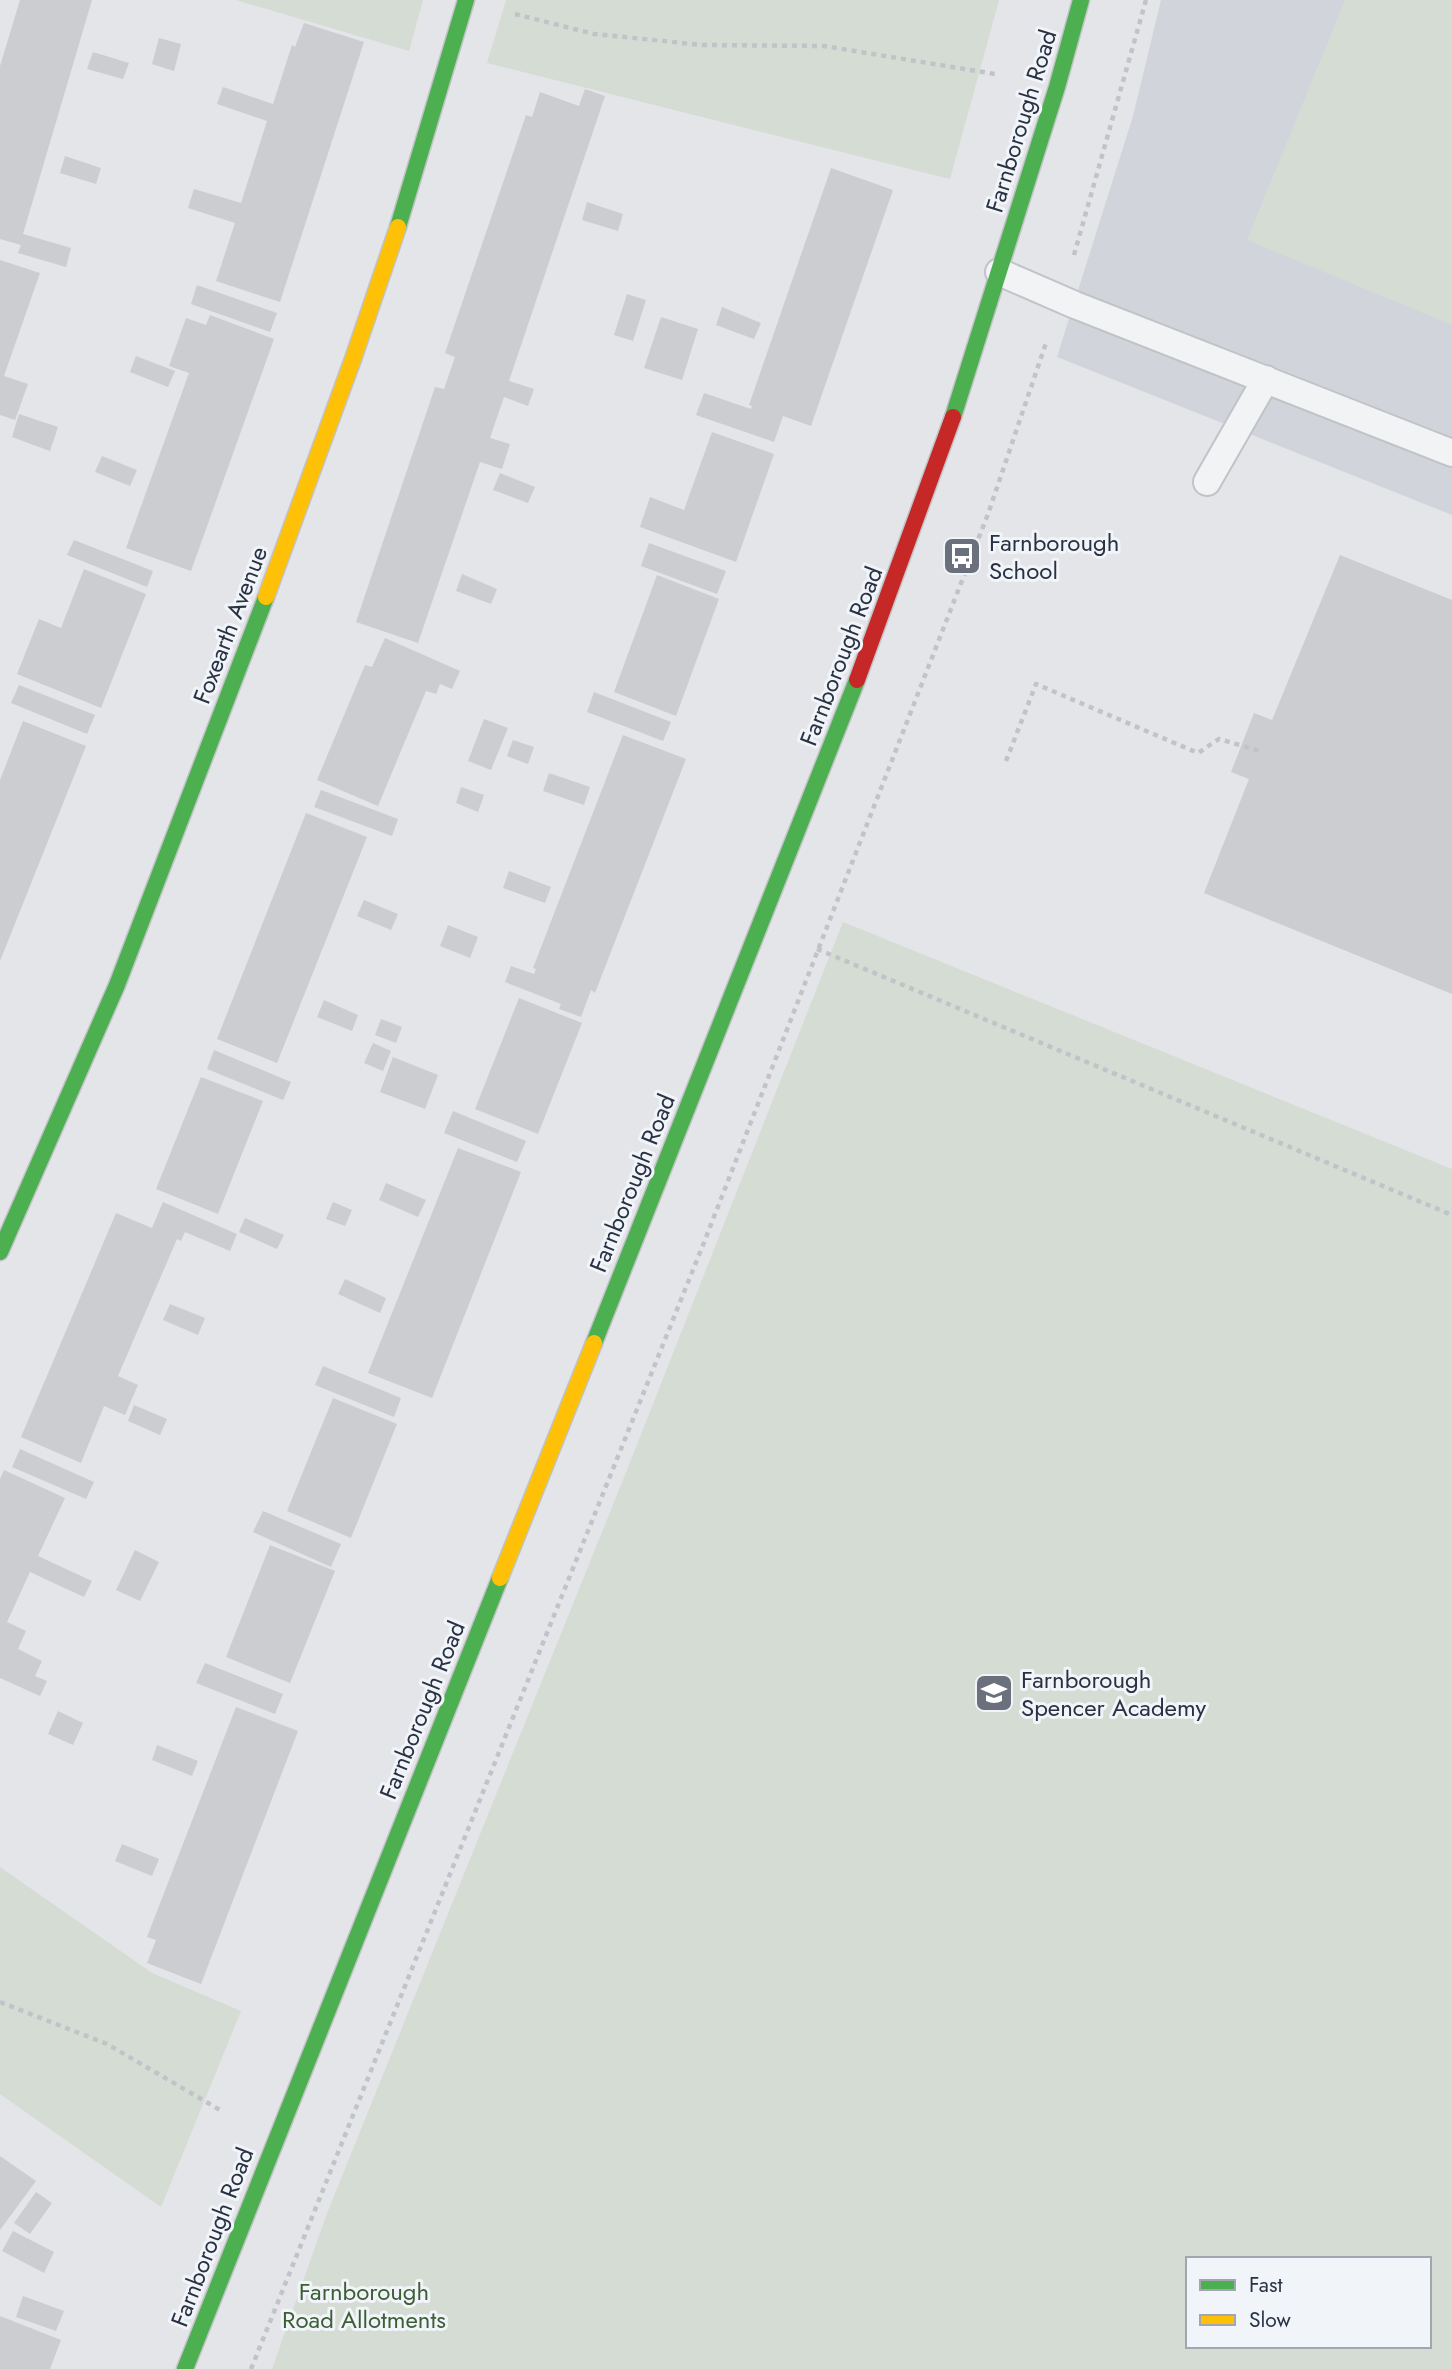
<svg xmlns="http://www.w3.org/2000/svg" width="1452" height="2369" viewBox="0 0 1452 2369" font-family="Jost,sans-serif">
	<rect width="100%" height="100%" fill="#e3e5e8"/>
	<!-- built -->
	<path fill="#d1d5db" d="M1161,0H1452V515L1057,357L1133,116Z"/>
	<!-- green -->
	<path fill="#d4dcd3" fill-rule="evenodd" d="M236,0H423L409,51Z
		M506,0H999L950,179L487,63Z
		M1345,0H1452V325L1247,240Z
		M843,922L1452,1169V2369H272L326,2216L625,1475ZM1188,2259H1429V2346H1188Z
		M0,1867L152,1973L241,2011L161,2207L0,2094Z"/>
	<!-- building -->
	<path fill="#cbcdd1" d="M20,0H92L23,234L71,248L66,267L18,253L21,245L0,239V66Z
		M304,23L364,42L280,302L216,281L235,223L188,208L194,189L241,203L267,121L217,104L223,87L273,104L292,45L295,47Z
		M159,38L181,44L174,71L152,64Z
		M93,52L129,63L123,79L87,69Z
		M585,89L605,96L509,381L534,389L528,406L504,397L490,438L510,444L502,469L480,462L418,643L356,622L435,387L444,389L455,357L445,353L526,115L532,117L540,92L579,106Z
		M65,156L101,168L96,184L60,173Z
		M831,168L893,190L811,426L783,416L774,442L696,415L704,393L751,409L752,406L749,405Z
		M587,202L623,214L618,231L582,220Z
		M0,260L40,273L4,376L28,384L15,420L0,415Z
		M197,285L277,313L270,332L191,304Z
		M627,294L646,300L633,341L614,335Z
		M722,307L761,323L754,339L716,325Z
		M210,315L274,339L191,571L126,548L189,373L169,366L186,318L206,325Z
		M661,317L698,329L682,380L644,368Z
		M136,356L175,371L168,387L130,372Z
		M19,414L58,427L50,451L12,437Z
		M712,432L774,454L736,562L640,527L650,497L684,510Z
		M102,456L137,470L130,486L95,472Z
		M500,473L535,487L528,503L493,490Z
		M74,540L153,571L147,587L67,555Z
		M649,543L726,571L717,594L641,566Z
		M1340,555L1452,600V994L1204,893L1249,779L1231,772L1254,713L1272,720Z
		M84,569L146,594L101,708L17,674L39,619L61,628Z
		M462,574L497,589L491,604L456,591Z
		M657,575L719,599L676,716L614,692Z
		M385,638L460,671L452,689L440,684L436,694L426,691L378,806L317,780L365,665L372,667Z
		M19,685L95,715L87,734L11,703Z
		M594,692L671,722L663,741L587,712Z
		M484,719L508,728L491,770L468,761Z
		M23,721L86,746L0,961V780Z
		M623,735L686,759L595,993L591,990L581,1017L559,1009L561,1004L505,982L511,966L534,974L536,969L533,968Z
		M513,740L534,747L528,764L507,756Z
		M549,773L590,787L584,805L543,791Z
		M461,787L484,795L478,812L456,803Z
		M321,790L398,819L392,836L314,807Z
		M306,813L367,837L277,1063L217,1039Z
		M509,871L551,887L545,903L503,888Z
		M364,900L398,914L391,930L357,916Z
		M448,925L478,937L470,958L440,946Z
		M519,998L582,1023L538,1134L475,1109Z
		M324,1000L358,1015L352,1031L317,1017Z
		M381,1019L402,1027L396,1043L375,1035Z
		M373,1043L391,1051L383,1071L364,1063Z
		M214,1050L291,1082L283,1100L207,1069Z
		M393,1057L438,1075L425,1109L380,1092Z
		M201,1077L263,1101L218,1214L156,1189Z
		M453,1111L526,1141L517,1162L444,1133Z
		M458,1148L521,1172L432,1398L368,1373Z
		M386,1183L426,1200L418,1217L379,1200Z
		M163,1202L237,1234L230,1251L185,1232L181,1241L177,1239L118,1376L138,1385L125,1415L104,1406L81,1463L21,1437L116,1213L152,1228Z
		M333,1202L352,1210L345,1226L326,1219Z
		M245,1218L284,1235L277,1249L239,1232Z
		M345,1279L386,1298L380,1313L338,1294Z
		M170,1304L205,1318L198,1335L163,1320Z
		M323,1366L401,1398L394,1417L315,1385Z
		M333,1398L397,1424L351,1538L287,1511Z
		M134,1405L167,1419L160,1435L128,1421Z
		M20,1449L94,1482L86,1499L12,1467Z
		M4,1470L65,1498L38,1556L92,1581L84,1597L30,1572L7,1622L26,1631L18,1649L42,1661L35,1676L47,1681L40,1696L0,1678V1479Z
		M263,1511L341,1544L331,1567L253,1532Z
		M270,1545L335,1571L290,1683L226,1657Z
		M135,1550L159,1562L140,1601L116,1590Z
		M205,1663L283,1694L275,1714L196,1683Z
		M236,1707L298,1731L201,1984L147,1963L156,1940L147,1937Z
		M58,1711L83,1723L73,1745L48,1734Z
		M157,1745L198,1761L192,1776L152,1760Z
		M122,1844L159,1859L152,1876L115,1861Z
		M0,2156L36,2181L0,2230Z
		M36,2192L52,2203L30,2234L14,2223Z
		M13,2231L54,2252L44,2273L2,2251Z
		M23,2296L64,2311L56,2331L16,2317Z
		M0,2316L61,2340L50,2369H0Z"/>
	<g fill="none" stroke-linecap="round" stroke-linejoin="round">
		<defs>
			<path id="lane" d="M999,272L1075,305L1452,453
				M1207,482L1266,379"/>
			<path id="fast" d="M398,227L466,0
				M953,417L1057,87L1081,0
				M0,1252L117,985L266,597
				M594,1343L857,680
				M185,2369L500,1578"/>
			<path id="slow" d="M266,597L353,359L398,227
				M500,1578L594,1343"/>
			<path id="jam" d="M857,680L953,417"/>
		</defs>
		<!-- lane casing -->
		<use href="#lane" stroke="#c1c3c6" stroke-width="30"/>
		<!-- fast casing -->
		<use href="#fast" stroke="#c1c3c6" stroke-width="19"/>
		<!-- slow casing -->
		<use href="#slow" stroke="#c1c3c6" stroke-width="19"/>
		<!-- jam casing -->
		<use href="#jam" stroke="#c1c3c6" stroke-width="19"/>
		<!-- path -->
		<path stroke="#c2c3c8" stroke-width="4.5" stroke-dasharray="5 5" stroke-linecap="butt" d="M515,14L594,34L703,45L824,46L995,74
			M1074,255L1146,0
			M1006,761L1036,684L1198,753L1219,739L1260,751
			M817,949L1452,1215
			M0,2002L107,2044L220,2110
			M251,2369L703,1245L988,514L1047,340"/>
		<!-- lane -->
		<use href="#lane" stroke="#f2f3f5" stroke-width="26"/>
		<!-- fast -->
		<use href="#fast" stroke="#4caf50" stroke-width="16"/>
		<!-- slow -->
		<use href="#slow" stroke="#ffc107" stroke-width="16"/>
		<!-- jam -->
		<use href="#jam" stroke="#c62828" stroke-width="16"/>
	</g>
	<!-- icons -->
	<defs>
		<symbol id="bus-square" viewBox="-11 -11 22 22"><rect x="-9" y="-9" width="18" height="18" rx="4" fill="#6a717d" stroke="#f1f4f8"/><path d="M-5-6H5V4H4V6H2V4H-2V6H-4V4H-5ZM-3.5-4V0h7V-4ZM-3.5 1.2v1.5H-2V1.2ZM2 1.2v1.5H3.5V1.2Z" fill="#fff"/></symbol>
		<symbol id="school-square" viewBox="-11 -11 22 22"><rect x="-9" y="-9" width="18" height="18" rx="4" fill="#6a717d" stroke="#f1f4f8"/><path d="M0-5L7-2L0 1L-7-2ZM-4 1L0 2.5L4 1V4Q0 6-4 4Z" fill="#fff"/></symbol>
	</defs>
	<g fill-rule="evenodd">
		<use href="#bus-square" x="940" y="534" width="44" height="44"/>
		<use href="#school-square" x="972" y="1671" width="44" height="44"/>
	</g>
	<g text-anchor="middle" dominant-baseline="central" stroke-width="6" stroke-linejoin="round" paint-order="stroke">
		<!-- street labels -->
		<g font-size="24" fill="#293243" stroke="#f1f4f8">
			<text transform="translate(1021 121) rotate(-73)">Farnborough Road</text>
			<text transform="translate(230 625) rotate(-69)">Foxearth Avenue</text>
			<text transform="translate(841 656) rotate(-69)">Farnborough Road</text>
			<text transform="translate(632 1183) rotate(-68)">Farnborough Road</text>
			<text transform="translate(422 1710) rotate(-68)">Farnborough Road</text>
			<text transform="translate(212 2237) rotate(-69)">Farnborough Road</text>
		</g>
		<!-- poi labels -->
		<g font-size="24" fill="#293243" stroke="#f1f4f8" text-anchor="start">
			<text x="989" y="542">Farnborough<tspan x="989" dy="28">School</tspan></text>
			<text x="1021" y="1679">Farnborough<tspan x="1021" dy="28">Spencer Academy</tspan></text>
		</g>
		<!-- park labels -->
		<g font-size="24" fill="#3d5f36" stroke="#f1f4f8">
			<text x="364" y="2291">Farnborough<tspan x="364" dy="28">Road Allotments</tspan></text>
		</g>
	</g>
	<!-- legend -->
	<rect x="1186" y="2257" width="245" height="91" fill="#f1f4f8" stroke="#a1a6b0" stroke-width="2"/>
	<rect x="1200" y="2280" width="35" height="10" fill="#4caf50" stroke="#a1a6b0" stroke-width="2"/>
	<text x="1249" y="2292" font-size="21" fill="#293243">Fast</text>
	<rect x="1200" y="2315" width="35" height="10" fill="#ffc107" stroke="#a1a6b0" stroke-width="2"/>
	<text x="1249" y="2327" font-size="21" fill="#293243">Slow</text>
</svg>
